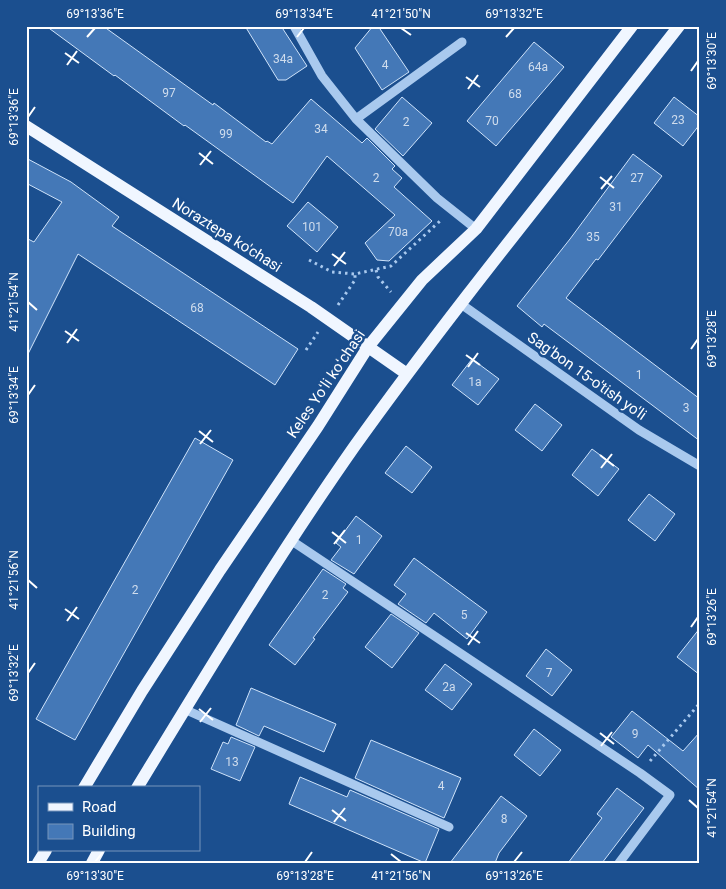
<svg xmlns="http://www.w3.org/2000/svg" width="726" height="889" viewBox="0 0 726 889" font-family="Roboto,sans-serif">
	<rect width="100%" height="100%" fill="#1b4f8f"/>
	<!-- building -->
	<path fill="#4478b7" stroke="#cfe3fa" d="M46,26H103L213,105L214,103L266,142L267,141L272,144L311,99L362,143L367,138L395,166L392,169L402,178L394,187L432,221L389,261L377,260L365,243L395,215L327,156L293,203L185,125L184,126L115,75L114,76Z
		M245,26H281L307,66L286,80H278Z
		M373,26H378L409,72L382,90L355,48Z
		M534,42L564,67L496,146L467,121Z
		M402,97L432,123L403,156L375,129Z
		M674,97L700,117V124L683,146L654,123Z
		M633,154L662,176L598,260L596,259L566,298L700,399V441L544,324L542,327L517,306L570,239Z
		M26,158L71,182L119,217L112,226L298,349L275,385L78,254L26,358V238L34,242L62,202L26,183Z
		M308,202L338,227L317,252L287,226Z
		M472,359L499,379L478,405L452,385Z
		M535,404L562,425L542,451L515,430Z
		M195,438L233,460L75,740L36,719Z
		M406,446L432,467L412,493L385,473Z
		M592,449L619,469L598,496L572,475Z
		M649,494L675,514L655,541L628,520Z
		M356,516L382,536L354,574L331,560L341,547L336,543Z
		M414,558L487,612L467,639L434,613L426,623L398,604L406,594L394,585Z
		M323,569L346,584L343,588L348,592L313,638L315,639L295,665L269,645Z
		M391,614L419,633L392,668L365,647Z
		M700,628V675L677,657Z
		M546,649L572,670L552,696L526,676Z
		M445,664L472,684L452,710L425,690Z
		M251,688L336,724L324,752L264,726L259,736L236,725Z
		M632,711L683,751L700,732V790L648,745L638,758L611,737Z
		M534,729L561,750L540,776L514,755Z
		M231,737L255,747L240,781L211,769L223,742L228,744Z
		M371,740L461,778L444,818L355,778Z
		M300,777L347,797L350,790L439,829L425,863L289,804Z
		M617,788L644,808L602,863H568L602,818L597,814Z
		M501,796L527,816L499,853L495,863H450Z"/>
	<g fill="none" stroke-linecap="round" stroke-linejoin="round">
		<!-- path -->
		<path stroke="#a9c9ee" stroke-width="3" stroke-dasharray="2.5 4" stroke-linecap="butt" d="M309,260L332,272L355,274L391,266L440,221
			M376,270L378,277L391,292
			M338,305L355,280V274
			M306,350L318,332
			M650,761L700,703"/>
		<!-- minor -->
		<path stroke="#a9c9ee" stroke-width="9" d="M294,26L322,76L356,119L437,198L476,229
			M356,119L462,42
			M461,304L639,430L700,466
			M292,541L640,773L670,795L619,863
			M184,709L449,827"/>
		<!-- major -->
		<path stroke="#f0f6ff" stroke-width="12" d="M26,126L311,307L407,374
			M84,788L142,691L220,570L318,426L368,347L422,280L476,229L632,26
			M137,788C207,673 277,557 354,447C457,303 570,166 679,26
			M38,863L46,850
			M92,863L99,850"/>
	</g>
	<!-- ticks -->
	<path fill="none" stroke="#fff" stroke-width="2" d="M401,28L411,35M87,37L95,28M297,37L304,28M506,37L514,28M65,53L79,63M67,65L77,51M691,71L698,61M466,77L480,87M468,89L478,75M28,117L35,107M199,153L213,164M200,165L211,151M600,177L614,188M601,189L612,176M332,254L346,264M334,266L345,252M28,302L37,310M65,331L79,341M67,343L77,329M691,349L698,339M466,355L480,365M468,367L478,353M28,395L35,385M199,431L213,442M200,444L211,430M600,455L614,466M601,468L612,454M332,532L346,543M334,544L345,530M28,580L37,588M65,609L79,619M67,621L77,607M691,627L698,617M466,633L480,643M468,645L478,631M28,673L35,663M199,709L213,720M200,722L211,708M600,733L614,744M601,746L612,732M689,800L698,808M332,810L346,821M334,822L345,808M391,854L401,862M95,862L103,852M305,862L312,852M514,862L522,852"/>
	<g text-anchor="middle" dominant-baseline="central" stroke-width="5" stroke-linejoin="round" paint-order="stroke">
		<!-- number labels -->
		<g font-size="12" fill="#d0dded">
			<text x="283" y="59">34a</text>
			<text x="385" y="65">4</text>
			<text x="538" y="67">64a</text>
			<text x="169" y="93">97</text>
			<text x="515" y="94">68</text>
			<text x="678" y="120">23</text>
			<text x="492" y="121">70</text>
			<text x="406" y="122">2</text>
			<text x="321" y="129">34</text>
			<text x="226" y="134">99</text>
			<text x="376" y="178">2</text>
			<text x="637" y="178">27</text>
			<text x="616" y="207">31</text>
			<text x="312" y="227">101</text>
			<text x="398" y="232">70a</text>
			<text x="593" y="237">35</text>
			<text x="197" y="308">68</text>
			<text x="639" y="375">1</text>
			<text x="475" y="382">1a</text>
			<text x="686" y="408">3</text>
			<text x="359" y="540">1</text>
			<text x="135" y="590">2</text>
			<text x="325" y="595">2</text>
			<text x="464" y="615">5</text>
			<text x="549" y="673">7</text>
			<text x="449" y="687">2a</text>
			<text x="635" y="734">9</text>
			<text x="232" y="762">13</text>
			<text x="441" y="786">4</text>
			<text x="504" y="819">8</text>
		</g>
		<!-- street labels -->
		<g font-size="15" fill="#fff" stroke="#1b4f8f">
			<text transform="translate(227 235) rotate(32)">Noraztepa ko'chasi</text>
			<text transform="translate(587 376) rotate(35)">Sag'bon 15-o'tish yo'li</text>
			<text transform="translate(326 384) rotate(-56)">Keles Yoʻli koʻchasi</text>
		</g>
	</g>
	<!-- border -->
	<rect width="726" height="889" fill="none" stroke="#1b4f8f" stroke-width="55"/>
	<!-- legend -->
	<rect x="38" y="786" width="162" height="65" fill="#1b4f8f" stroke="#7695bc"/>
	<rect x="48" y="803" width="25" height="8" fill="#f0f6ff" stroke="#7695bc"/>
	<text x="82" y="812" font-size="15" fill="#ffffff">Road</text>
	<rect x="48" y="824" width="25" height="15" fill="#4478b7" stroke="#7695bc"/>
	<text x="82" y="836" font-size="15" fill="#ffffff">Building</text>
	<rect x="28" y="28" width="670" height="834" fill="none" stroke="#fff" stroke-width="2"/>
	<g font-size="12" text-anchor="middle" fill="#fff">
		<text x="95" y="18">69°13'36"E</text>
		<text x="304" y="18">69°13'34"E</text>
		<text x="401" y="18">41°21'50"N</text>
		<text x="514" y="18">69°13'32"E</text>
		<text transform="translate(712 61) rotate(-90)" y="4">69°13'30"E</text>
		<text transform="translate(14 117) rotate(-90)" y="4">69°13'36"E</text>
		<text transform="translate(14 302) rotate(-90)" y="4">41°21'54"N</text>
		<text transform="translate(712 339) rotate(-90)" y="4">69°13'28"E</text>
		<text transform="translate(14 395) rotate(-90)" y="4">69°13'34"E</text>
		<text transform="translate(14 580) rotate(-90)" y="4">41°21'56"N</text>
		<text transform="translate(712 617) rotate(-90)" y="4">69°13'26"E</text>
		<text transform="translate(14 673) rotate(-90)" y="4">69°13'32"E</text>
		<text transform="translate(712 808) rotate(-90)" y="4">41°21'54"N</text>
		<text x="95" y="880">69°13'30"E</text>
		<text x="305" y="880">69°13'28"E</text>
		<text x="401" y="880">41°21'56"N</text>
		<text x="514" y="880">69°13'26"E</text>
	</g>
</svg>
